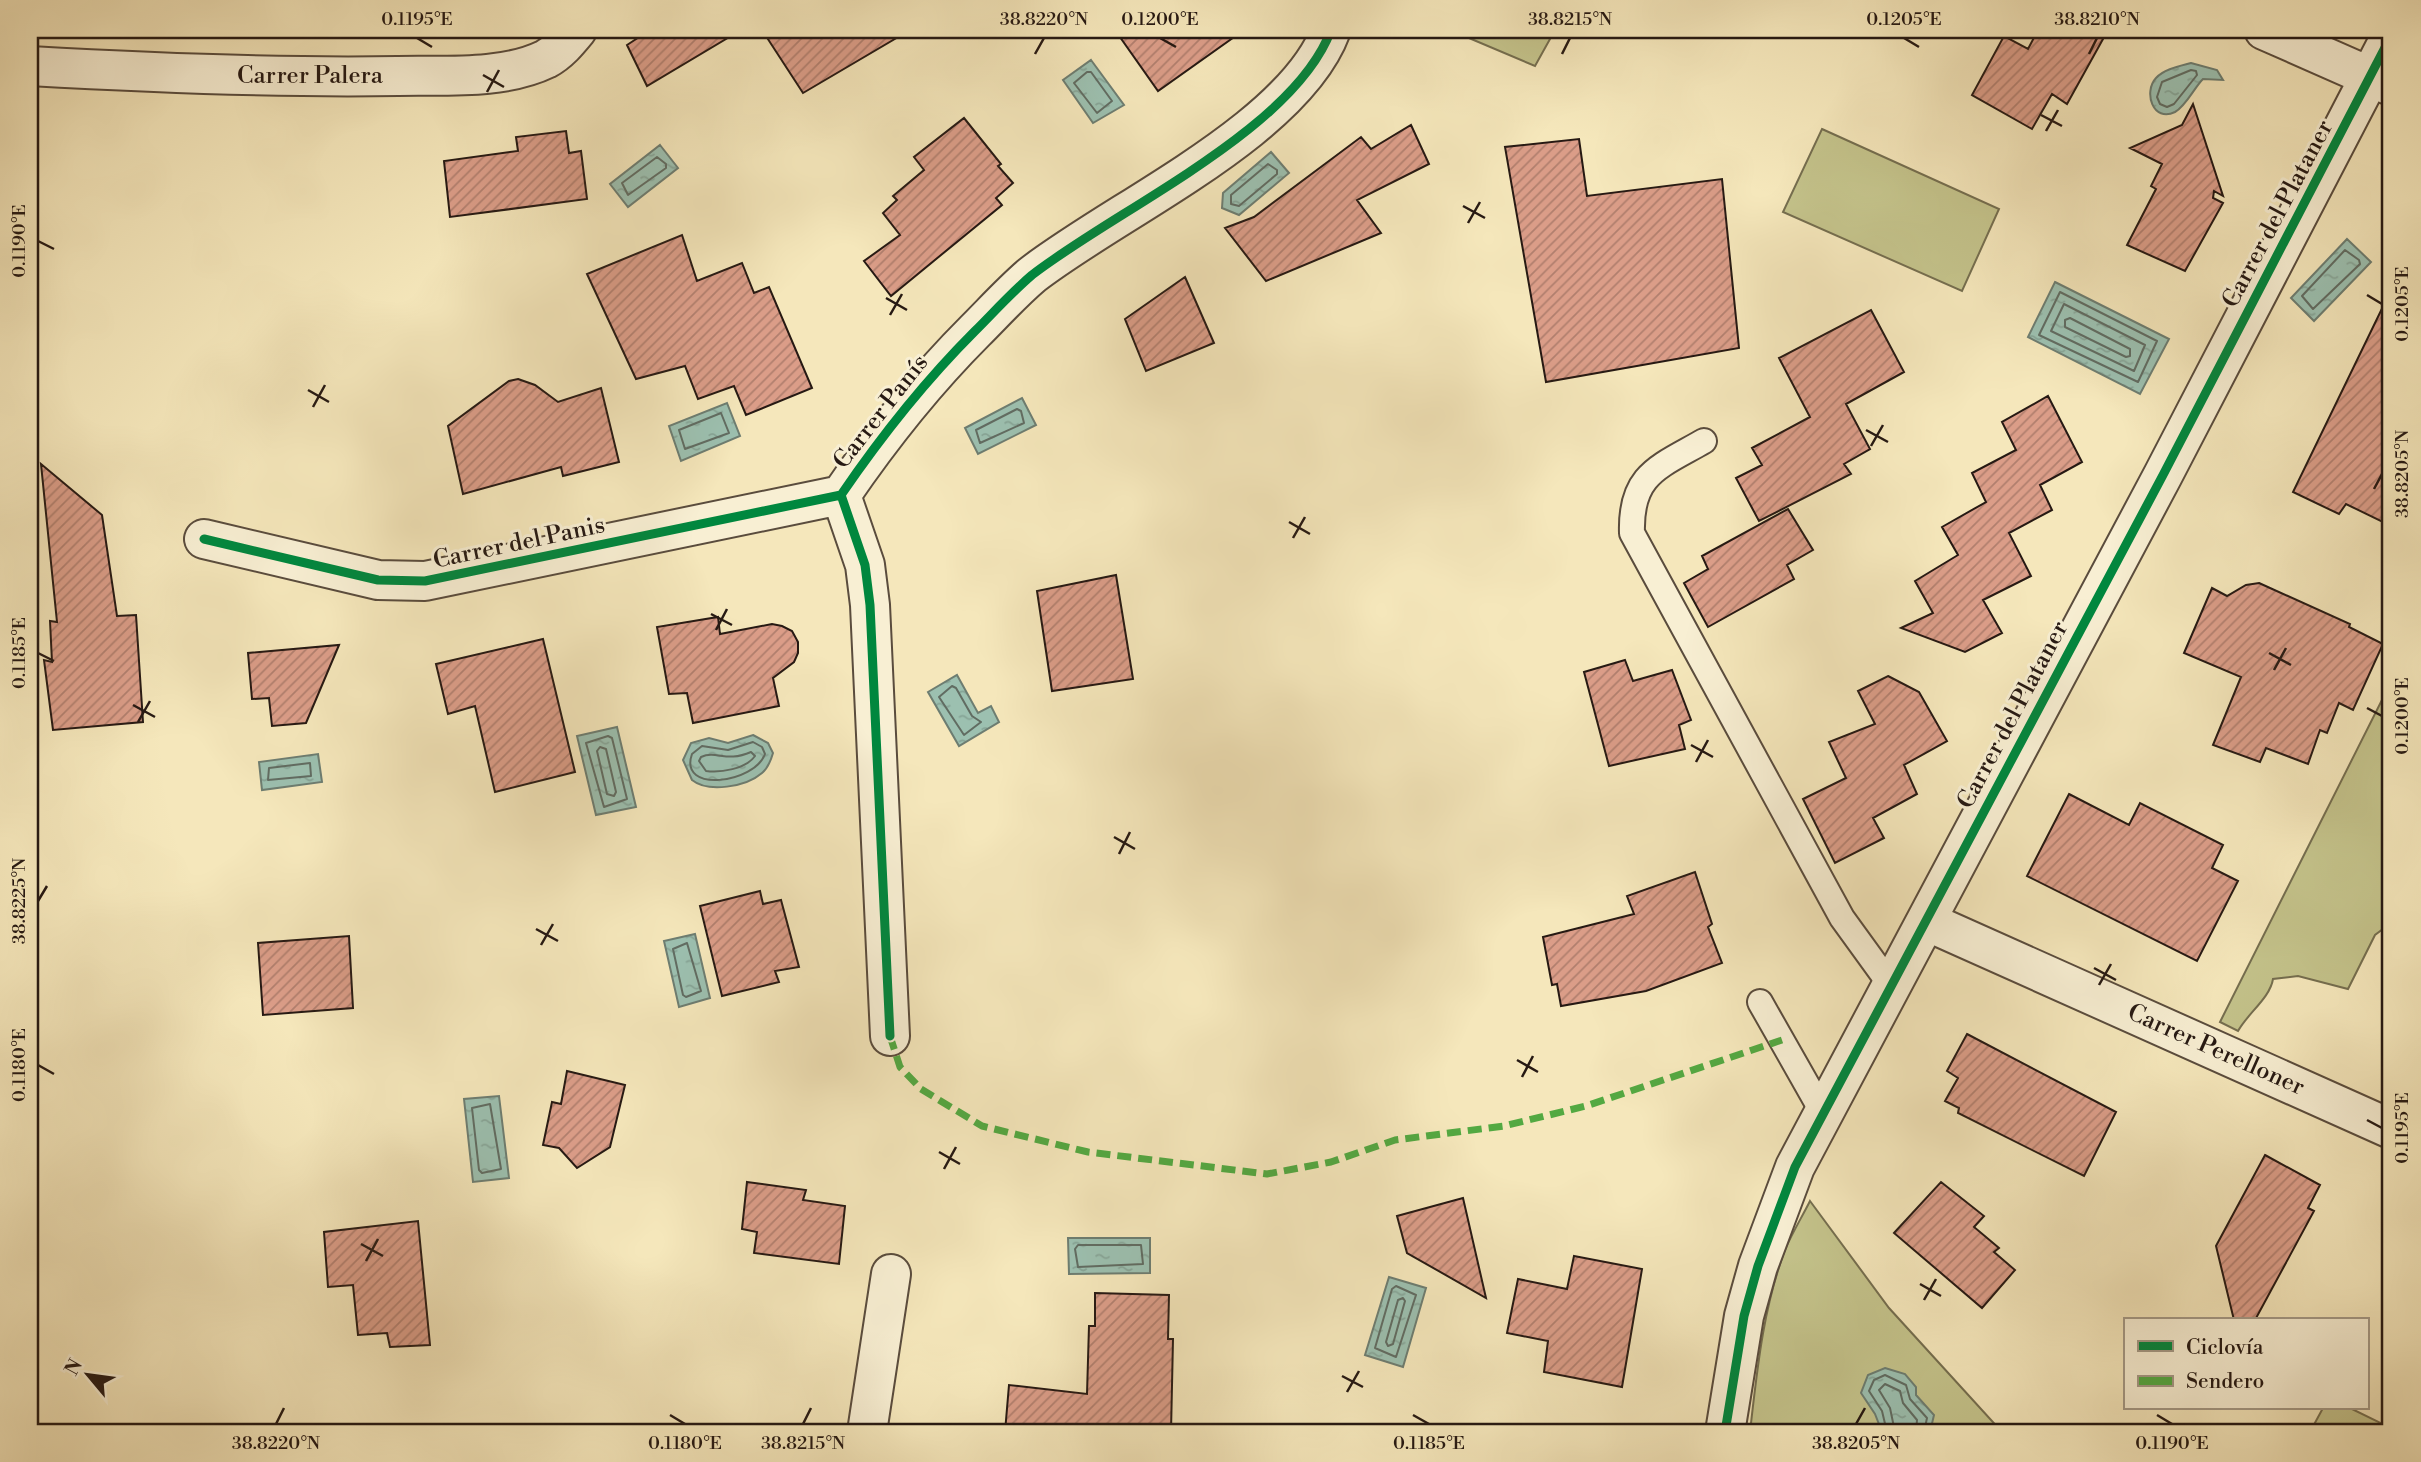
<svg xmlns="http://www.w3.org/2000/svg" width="2421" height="1462" viewBox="0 0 2421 1462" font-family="'Libre Bodoni',serif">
	<defs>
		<pattern id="water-ripples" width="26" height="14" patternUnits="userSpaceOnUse" patternTransform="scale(1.75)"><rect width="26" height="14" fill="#9cc0b0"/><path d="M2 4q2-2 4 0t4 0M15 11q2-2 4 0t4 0" fill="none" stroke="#86a496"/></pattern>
		<pattern id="building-hatch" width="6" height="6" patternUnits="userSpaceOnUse" patternTransform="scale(1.75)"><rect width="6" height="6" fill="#db9d88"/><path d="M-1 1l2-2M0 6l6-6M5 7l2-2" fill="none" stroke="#b17f6e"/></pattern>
	</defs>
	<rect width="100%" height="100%" fill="#f5e7bb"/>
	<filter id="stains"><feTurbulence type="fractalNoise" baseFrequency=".00286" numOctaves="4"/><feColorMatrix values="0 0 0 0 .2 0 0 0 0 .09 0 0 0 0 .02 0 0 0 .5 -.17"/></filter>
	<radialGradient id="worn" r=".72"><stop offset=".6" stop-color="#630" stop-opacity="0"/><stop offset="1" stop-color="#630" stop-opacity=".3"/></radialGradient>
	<!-- green -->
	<path fill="#c4c38b" stroke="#756e4f" stroke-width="2" d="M1450,30H1555L1535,66Z
		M1822,129L1999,209L1962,291L1783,212Z
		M2391,682V923L2375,935L2348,989L2298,976L2273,979C2270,998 2248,1013 2238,1031L2220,1022Z
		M1810,1201L1889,1308L2002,1432H1750C1757,1371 1763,1308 1785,1250C1792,1233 1802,1217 1810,1201Z
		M2323,1408H2350L2391,1428V1432H2310Z"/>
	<!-- water -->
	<path fill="url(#water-ripples)" stroke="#6d7d71" stroke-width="2" d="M1091,60L1124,105L1093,123L1063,80Z
		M2191,63L2217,70L2223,80L2203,79C2194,88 2186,106 2175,112C2153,123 2143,92 2156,78C2164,69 2180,66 2191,63Z
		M660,145L678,168L628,207L610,184Z
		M1271,152L1289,173L1239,215L1222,208L1223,193Z
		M2347,239L2371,262L2314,321L2291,298Z
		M2055,282L2169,339L2140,394L2028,337Z
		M1022,398L1036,425L978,454L965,428Z
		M727,403L740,436L681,461L669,426Z
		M957,675L978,713L991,706L999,722L959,746L928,692Z
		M617,727L636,807L596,815L577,736Z
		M753,735L768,743L773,753C771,760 768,768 762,773C746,787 708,793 692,780L683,760L691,743L709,738L728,743Z
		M318,754L322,782L262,790L259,762Z
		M695,934L710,998L679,1007L664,941Z
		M499,1096L509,1178L473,1182L464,1099Z
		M1068,1238H1150V1273L1069,1274Z
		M1389,1277L1426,1288L1403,1367L1365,1355Z
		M1885,1368L1905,1374L1916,1387V1395L1934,1415L1930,1432H1882L1875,1414L1861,1393L1868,1375Z"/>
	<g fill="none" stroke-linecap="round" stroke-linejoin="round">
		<!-- shore -->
		<path stroke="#616c62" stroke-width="2" d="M2191,70L2196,71L2197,75L2174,104L2167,107L2160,104L2157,97L2162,82Z
			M1087,72H1091L1112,101L1097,113L1074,83Z
			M657,157L666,164V168L628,195L622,183Z
			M1268,164L1277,170V174L1239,206L1231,204V195Z
			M2345,250L2359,260L2360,264L2313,309L2302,296Z
			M2060,292L2157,341L2138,382L2039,335Z
			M2064,304L2145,345L2134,371L2051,331Z
			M2070,318L2130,349V356L2126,357L2065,327V320Z
			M1017,409L1021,411L1024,423L980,443L976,430Z
			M721,413L729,433L685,449L679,430Z
			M952,686L956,688L972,716L981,722L964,735L939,697Z
			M608,736L612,738L627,799L604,807L586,743Z
			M753,742L762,747L765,754C755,783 678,794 692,754L702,746L728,750Z
			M600,747L606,749L616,792L614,796L607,794L597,751Z
			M751,752L755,756C746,769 720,773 706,771L699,761L701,757C717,750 726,763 751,752Z
			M310,763L311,776L268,780L269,768Z
			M687,943L701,991L686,997L683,995L673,949Z
			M490,1104L501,1169L482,1173L479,1170L472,1108Z
			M1078,1245H1141L1143,1264L1078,1267L1075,1249Z
			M1396,1286L1416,1295L1396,1357L1375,1348L1392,1289Z
			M1403,1298L1405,1301L1393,1344L1388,1346L1386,1342L1398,1300Z
			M1887,1432L1882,1411L1869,1391L1874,1380L1885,1375L1906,1385L1910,1399L1927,1418L1924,1432
			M1895,1432L1890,1408L1879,1390L1885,1384L1900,1391L1903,1403L1917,1420L1916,1432"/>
	</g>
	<!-- building -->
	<path fill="url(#building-hatch)" stroke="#261913" stroke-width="2" d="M650,30H741L647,86L627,45Z
		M762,30H910L803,93Z
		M1115,30H1244L1158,91Z
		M2038,30H2108L2067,104L2052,94L2032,129L1972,95L2004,36L2028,49Z
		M2193,104L2223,196L2214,191L2213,198L2223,203L2185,271L2127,245L2156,189L2151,186L2162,164L2130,148L2182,125Z
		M964,118L1001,164L998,166L1013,183L996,198L1002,205L891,296L864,261L900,235L883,213L897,200L893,196L924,170L914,157Z
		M1411,125L1429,164L1357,200L1381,233L1266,281L1225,228L1254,217L1361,137L1371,149Z
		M566,131L569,153L581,151L587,199L450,217L444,161L518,151L516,137Z
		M1579,139L1587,196L1722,179L1739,348L1546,382L1505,147Z
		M682,235L697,281L742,263L754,293L769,287L812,388L746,415L734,386L698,399L685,366L636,379L587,274Z
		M1185,277L1214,343L1146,371L1125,319Z
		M2391,290V526L2346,504L2339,514L2293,492Z
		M1871,310L1904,372L1846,404L1870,449L1844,464L1851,474L1759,521L1736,478L1762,465L1752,448L1810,417L1779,358Z
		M518,379L535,385L558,402L601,388L619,462L563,476L561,467L463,494L448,426L509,381Z
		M2048,396L2082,462L2040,485L2052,510L2009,533L2031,576L1983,600L2002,633L1965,652L1901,628L1933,613L1915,581L1958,555L1942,527L1986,502L1972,473L2016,450L2002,422Z
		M41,464L102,515L117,616L136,615L143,722L53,730L44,660L52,662L50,621L57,622Z
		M1788,509L1813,550L1787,565L1794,579L1708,627L1684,583L1708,569L1702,556Z
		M1116,575L1133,679L1052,691L1037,591Z
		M2259,583L2350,624L2349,627L2383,644L2353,710L2339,703L2327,733L2320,730L2308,764L2266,748L2260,762L2213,745L2241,677L2184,653L2212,588L2227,596L2246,585Z
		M718,617L720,634L772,624L782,626L792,631L798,642V653L794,662L773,678L779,706L693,723L687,693L669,694L657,627Z
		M543,639L575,772L495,792L475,706L448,714L436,664Z
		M339,645L306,723L272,726L269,698L252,699L248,653Z
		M1625,660L1633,681L1672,670L1691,720L1679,725L1685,749L1609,766L1584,672Z
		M1888,676L1919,692L1947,741L1904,765L1917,794L1873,818L1884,838L1835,863L1803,799L1846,778L1829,742L1875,724L1858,691Z
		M2069,794L2129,825L2140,803L2223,845L2212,868L2238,881L2197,961L2027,876Z
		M1695,872L1712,924L1708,927L1722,963L1646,991L1561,1006L1557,984L1552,985L1543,937L1634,914L1627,896Z
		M760,891L763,904L781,900L799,967L775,971L779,982L722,996L700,906Z
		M349,936L353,1008L263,1015L258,943Z
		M1967,1034L2116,1112L2084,1176L1958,1113L1959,1108L1945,1101L1958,1078L1947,1071Z
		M567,1071L625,1085L610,1147L577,1168L559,1148L543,1145L552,1102L561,1104Z
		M2265,1155L2320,1185L2308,1208L2314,1211L2255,1320H2234L2216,1246Z
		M747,1182L806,1190L803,1200L845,1206L839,1264L754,1253L757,1232L742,1229Z
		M1941,1182L1984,1216L1974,1227L1999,1248L1994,1252L2015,1270L1982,1308L1894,1233Z
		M1463,1198L1486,1298L1407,1253L1397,1216Z
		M418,1221L430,1345L390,1347L387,1333L358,1335L353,1285L328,1287L324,1232Z
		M1574,1256L1642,1269L1622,1387L1544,1372L1548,1341L1507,1333L1518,1279L1567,1289Z
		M1095,1293L1169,1295L1168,1339H1173L1171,1432H1005L1009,1385L1087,1394L1089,1326H1095Z"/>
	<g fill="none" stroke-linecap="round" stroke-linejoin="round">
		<defs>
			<path id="service" d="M1704,441C1659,467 1630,474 1632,533L1842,918L1892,987
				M1760,1002L1823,1113"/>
			<path id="minor" d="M2264,30L2391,86
				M30,66C154,73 274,78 398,76C445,75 503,80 546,59C559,52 568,41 577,30
				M204,539L378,580L425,581L841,495
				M1926,921L2391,1129
				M890,1036L870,605L865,565L841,495C882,435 924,382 975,331C994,312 1012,292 1032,275C1117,209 1294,130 1331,30
				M867,1432L891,1274
				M1725,1432L1744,1316L1758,1266L1795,1167L2163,475L2391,36"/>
		</defs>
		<!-- service casing -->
		<use href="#service" stroke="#5a4c3d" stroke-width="28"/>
		<!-- minor casing -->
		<use href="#minor" stroke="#5a4c3d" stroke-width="42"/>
		<!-- service -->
		<use href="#service" stroke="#f8efd3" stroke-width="24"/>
		<!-- minor -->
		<use href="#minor" stroke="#f8efd3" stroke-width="38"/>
		<!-- quiet -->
		<path stroke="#53a942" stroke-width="7" stroke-dasharray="14 7" stroke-linecap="butt" d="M890,1036L900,1067L921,1089L982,1126L1088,1152L1267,1174L1331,1162L1395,1140L1504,1126L1586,1106L1782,1040"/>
		<defs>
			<path id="cycleway" d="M204,539L378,580L425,581L841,495
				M890,1036L870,605L865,565L841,495C882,435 924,382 975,331C994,312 1012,292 1032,275C1117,209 1294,130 1331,30
				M1725,1432L1744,1316L1758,1266L1795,1167L2163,475L2391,36"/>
		</defs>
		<!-- cycleway casing -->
		<use href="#cycleway" stroke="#f8efd3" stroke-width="13"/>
		<!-- cycleway -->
		<use href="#cycleway" stroke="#00873e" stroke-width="9"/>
	</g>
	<!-- ticks -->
	<path fill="none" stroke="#261913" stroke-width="2.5" d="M417,38L432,47M1160,38L1176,47M1904,38L1919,47M1035,54L1044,38M1562,54L1570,38M2089,54L2097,38M483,75L504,87M487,92L499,70M2041,115L2062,126M2046,131L2058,110M1463,206L1485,218M1468,223L1480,202M38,241L54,249M2367,295L2382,304M886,298L907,310M890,315L902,294M308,390L329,402M313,407L325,385M1866,430L1888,442M1871,446L1883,425M2374,489L2382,474M1289,522L1310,534M1293,538L1305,517M711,614L732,625M716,630L727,609M38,653L54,661M2269,653L2291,665M2274,670L2286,648M133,705L155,717M2367,708L2382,716M138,722L150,701M1691,745L1713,757M1696,762L1708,740M1114,837L1135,849M1119,854L1130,832M38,901L47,886M536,929L558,941M541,945L553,924M2094,968L2116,980M2099,985L2111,964M1517,1060L1538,1072M38,1065L54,1074M1522,1077L1533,1056M2367,1120L2382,1128M939,1152L960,1164M944,1169L956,1147M361,1244L383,1256M366,1261L378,1239M1920,1284L1941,1296M1924,1300L1936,1279M1342,1376L1363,1387M1347,1392L1359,1371M670,1415L685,1424M1413,1415L1429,1424M2157,1415L2172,1424M276,1424L284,1408M803,1424L811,1408M1856,1424L1865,1408"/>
	<g text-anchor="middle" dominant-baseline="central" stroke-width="6" stroke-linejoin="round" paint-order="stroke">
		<!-- street labels -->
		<g font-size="24" fill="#261913" stroke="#f8efd3">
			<text x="310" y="76">Carrer Palera</text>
			<text transform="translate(2278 214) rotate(-62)">Carrer del Plataner</text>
			<text transform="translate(881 412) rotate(-52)">Carrer Panís</text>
			<text transform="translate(519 543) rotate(-12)">Carrer del Panis</text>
			<text transform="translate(2013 715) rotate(-62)">Carrer del Plataner</text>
			<text transform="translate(2216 1050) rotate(24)">Carrer Perelloner</text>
		</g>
	</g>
	<!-- margin -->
	<rect width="2421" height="1462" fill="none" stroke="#f5e7bb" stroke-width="77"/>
	<!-- legend -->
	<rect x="2124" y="1318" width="245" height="91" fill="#f8efd3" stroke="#a49986" stroke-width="2"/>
	<rect x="2138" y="1341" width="35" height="10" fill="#00873e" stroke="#a49986" stroke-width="2"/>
	<text x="2186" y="1354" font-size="21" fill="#261913">Ciclovía</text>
	<rect x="2138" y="1376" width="35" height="10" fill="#53a942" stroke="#a49986" stroke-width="2"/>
	<text x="2186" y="1388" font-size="21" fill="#261913">Sendero</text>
	<!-- north arrow -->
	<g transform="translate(88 1375) rotate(299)" stroke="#f8efd3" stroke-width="5" paint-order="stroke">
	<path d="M0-5L12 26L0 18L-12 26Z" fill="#261913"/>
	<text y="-10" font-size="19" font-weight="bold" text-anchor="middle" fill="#261913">N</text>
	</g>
	<rect x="38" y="38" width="2344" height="1386" fill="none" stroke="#261913" stroke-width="2.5"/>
	<g font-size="18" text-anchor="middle" fill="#261913">
		<text x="417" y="25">0.1195°E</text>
		<text x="1044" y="25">38.8220°N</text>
		<text x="1160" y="25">0.1200°E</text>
		<text x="1570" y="25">38.8215°N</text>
		<text x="1904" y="25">0.1205°E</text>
		<text x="2097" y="25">38.8210°N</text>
		<text transform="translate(19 241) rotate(-90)" y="6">0.1190°E</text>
		<text transform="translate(2402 304) rotate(-90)" y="6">0.1205°E</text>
		<text transform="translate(2402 474) rotate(-90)" y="6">38.8205°N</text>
		<text transform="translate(19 653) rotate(-90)" y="6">0.1185°E</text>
		<text transform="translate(2402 716) rotate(-90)" y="6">0.1200°E</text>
		<text transform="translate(19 901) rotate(-90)" y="6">38.8225°N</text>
		<text transform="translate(19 1065) rotate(-90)" y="6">0.1180°E</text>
		<text transform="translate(2402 1128) rotate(-90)" y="6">0.1195°E</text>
		<text x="276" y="1449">38.8220°N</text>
		<text x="685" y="1449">0.1180°E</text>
		<text x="803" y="1449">38.8215°N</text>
		<text x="1429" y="1449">0.1185°E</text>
		<text x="1856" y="1449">38.8205°N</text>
		<text x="2172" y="1449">0.1190°E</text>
	</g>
	<rect width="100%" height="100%" filter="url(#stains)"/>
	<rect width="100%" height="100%" fill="url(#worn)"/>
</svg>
